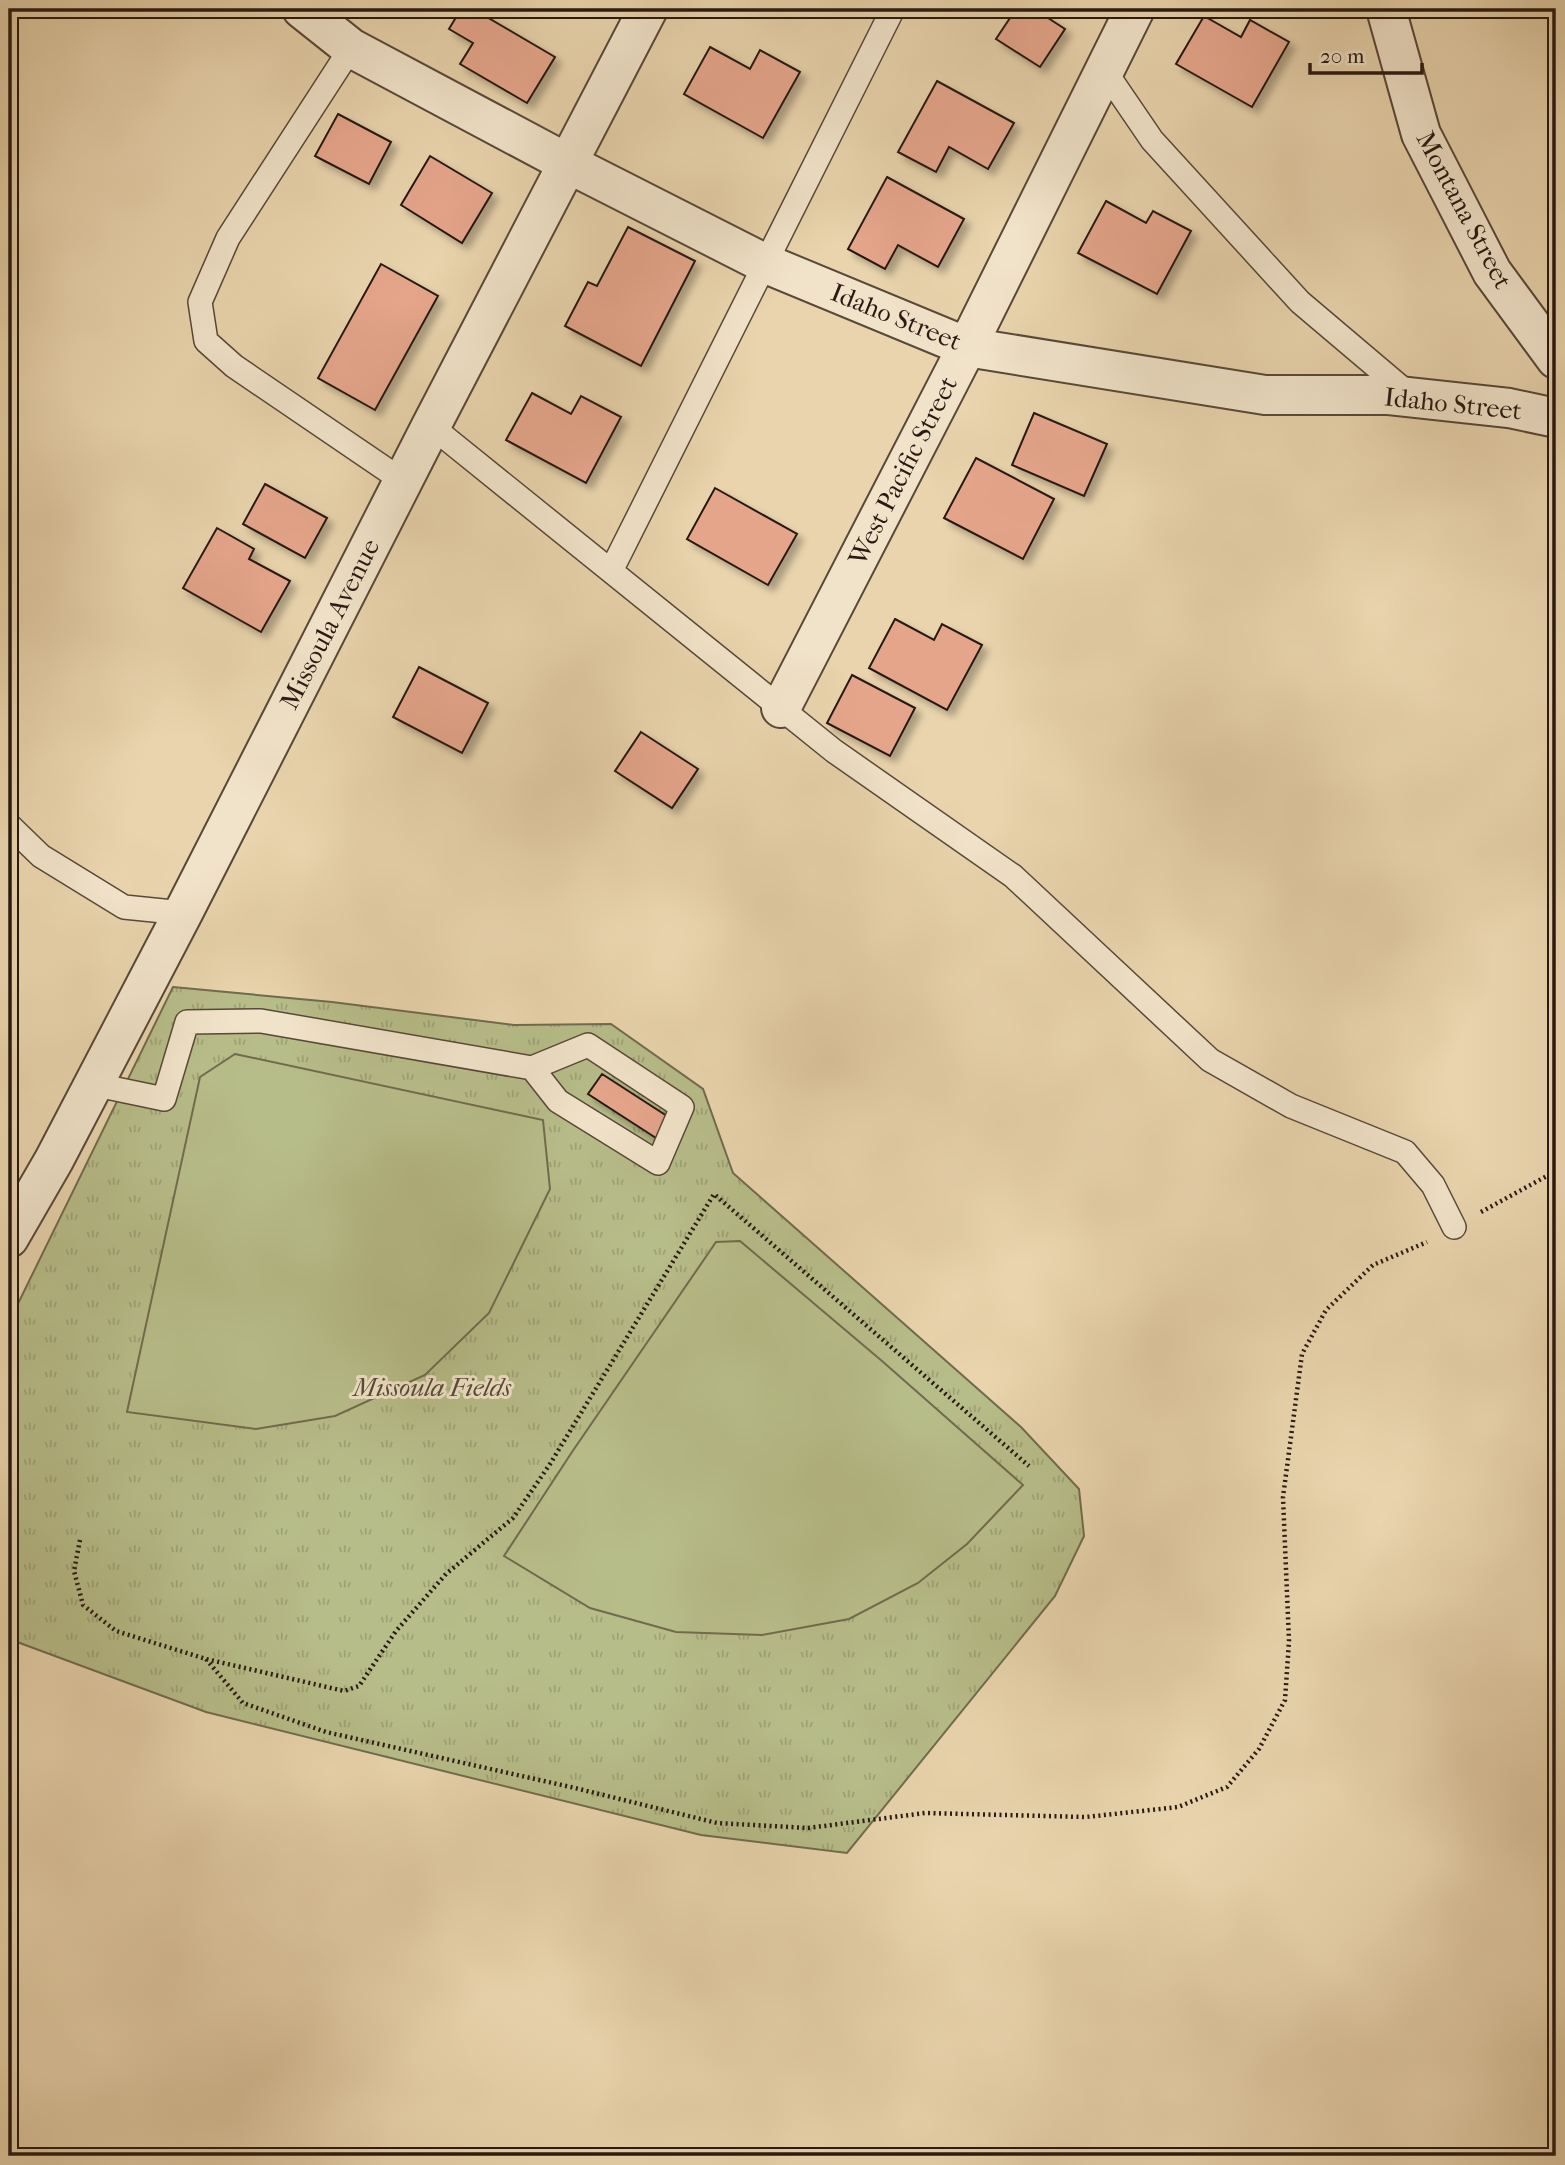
<svg xmlns="http://www.w3.org/2000/svg" width="1565" height="2165" viewBox="0 0 1565 2165" font-family="'IM FELL French Canon',serif">
	<defs>
		<pattern id="park-tufts" width="24" height="20" patternUnits="userSpaceOnUse" patternTransform="scale(1.75)"><rect width="24" height="20" fill="#b7bd89"/><path d="M3 7l-1-3M5 7V3M7 7l1-3M15 17l-1-3M17 17v-4M19 17l1-3" fill="none" stroke="#9da275"/></pattern>
		<filter id="shadow"><feDropShadow dx="6" dy="6" stdDeviation="3.5" flood-color="#0004"/></filter>
	</defs>
	<rect width="100%" height="100%" fill="#e9d4ad"/>
	<filter id="stains"><feTurbulence type="fractalNoise" baseFrequency=".00286" numOctaves="4"/><feColorMatrix values="0 0 0 0 .2 0 0 0 0 .09 0 0 0 0 .02 0 0 0 .5 -.17"/></filter>
	<radialGradient id="worn" r=".72"><stop offset=".6" stop-color="#630" stop-opacity="0"/><stop offset="1" stop-color="#630" stop-opacity=".3"/></radialGradient>
	<!-- park -->
	<path fill="url(#park-tufts)" stroke="#706b4e" stroke-width="2" d="M173,987L332,1002L514,1025L611,1024L703,1089L733,1173L1021,1427L1079,1489L1084,1536L1055,1596L847,1853L701,1835L206,1712L9,1639V1322Z"/>
	<!-- pitch -->
	<path fill="#b7bd89" stroke="#706b4e" stroke-width="2" d="M235,1054L543,1120L550,1189L489,1313L425,1375L335,1416L256,1429L127,1412L200,1077Z
		M740,1241L882,1361L1023,1485L967,1544L918,1583L849,1619L762,1635L676,1632L590,1608L504,1556L572,1452L716,1242Z"/>
	<!-- building -->
	<path fill="#e5a58b" stroke="#281912" stroke-width="2" filter="url(#shadow)" d="M461,9H473L555,57L527,103L460,64L473,43L449,29Z
		M1016,9H1034L1065,29L1040,67L996,39Z
		M1204,16L1241,37L1250,20L1289,42L1252,107L1176,64Z
		M710,47L750,69L760,50L800,72L763,138L684,94Z
		M937,81L1014,123L988,169L949,147L936,172L898,152Z
		M338,114L391,142L369,184L315,156Z
		M430,156L492,193L462,243L401,205Z
		M887,177L964,219L938,267L898,245L885,269L848,249Z
		M1106,201L1146,223L1153,211L1191,231L1157,294L1078,253Z
		M628,227L695,261L641,366L565,326L588,282L597,286Z
		M381,264L438,296L375,410L318,378Z
		M532,393L571,414L581,396L621,417L586,483L506,440Z
		M1034,413L1107,444L1084,496L1012,465Z
		M976,458L1054,499L1023,559L944,518Z
		M265,484L327,518L305,558L243,524Z
		M715,488L797,534L768,585L687,539Z
		M217,528L254,549L249,559L290,581L261,632L183,588Z
		M895,619L934,640L942,624L982,645L947,710L869,668Z
		M419,667L488,703L462,753L393,717Z
		M852,675L915,708L890,756L827,723Z
		M641,732L698,769L672,808L615,771Z
		M602,1074L670,1118L656,1138L588,1094Z"/>
	<g fill="none" stroke-linecap="round" stroke-linejoin="round">
		<defs>
			<path id="lane" d="M351,48L228,238L200,302L206,341L234,366L403,481
				M1105,71L1152,140L1300,302L1411,396
				M431,426L834,751L1013,876L1210,1060L1291,1106L1405,1152L1433,1185L1454,1227
				M611,571L893,9
				M9,825L41,856L124,907L183,913
				M92,1084L164,1099L187,1022L261,1021L532,1068L558,1101L658,1163L682,1107L588,1045L532,1068"/>
			<path id="street" d="M302,9L351,48L567,163L764,263L967,347L1265,395H1389L1509,408L1556,418
				M1386,9L1421,134L1492,272L1556,359
				M781,708L967,347L1135,9
				M9,1238L54,1160L183,913L431,426L648,9"/>
		</defs>
		<!-- lane casing -->
		<use href="#lane" stroke="#584839" stroke-width="26"/>
		<!-- street casing -->
		<use href="#street" stroke="#584839" stroke-width="42"/>
		<!-- path -->
		<path stroke="#281912" stroke-width="4.5" stroke-dasharray="2 3.5" stroke-linecap="butt" d="M1481,1212L1556,1171
			M80,1540L74,1571L83,1605L116,1631L206,1659L344,1691L359,1686L396,1631L446,1574L513,1518L550,1464L714,1194L1029,1466
			M206,1659L243,1703L326,1732L575,1788L717,1823L808,1828L925,1813L1086,1817L1178,1807L1227,1787L1259,1749L1285,1700L1289,1641L1283,1497L1302,1354L1326,1310L1373,1265L1427,1242"/>
		<!-- lane -->
		<use href="#lane" stroke="#f1e3ca" stroke-width="23"/>
		<!-- street -->
		<use href="#street" stroke="#f1e3ca" stroke-width="38"/>
	</g>
	<g text-anchor="middle" dominant-baseline="central" stroke-width="6" stroke-linejoin="round" paint-order="stroke">
		<!-- street labels -->
		<g font-size="26" fill="#281912" stroke="#f1e3ca">
			<text transform="translate(1464 210) rotate(62)">Montana Street</text>
			<text transform="translate(896 317) rotate(22)">Idaho Street</text>
			<text transform="translate(1453 404) rotate(6)">Idaho Street</text>
			<text transform="translate(903 471) rotate(-63)">West Pacific Street</text>
			<text transform="translate(330 624) rotate(-63)">Missoula Avenue</text>
		</g>
		<!-- park labels -->
		<g font-size="26" font-style="italic" fill="#534a36" stroke="#f1e3ca">
			<text x="432" y="1387">Missoula Fields</text>
		</g>
	</g>
	<!-- margin -->
	<rect width="1565" height="2165" fill="none" stroke="#e9d4ad" stroke-width="35"/>
	<rect x="10" y="10" width="1544" height="2144" fill="none" stroke="#281912" stroke-width="3.5"/>
	<rect x="18" y="18" width="1530" height="2130" fill="none" stroke="#281912" stroke-width="2"/>
	<!-- scale -->
	<path d="M1310 63v10h112v-10" fill="none" stroke="#281912" stroke-width="3.5"/>
	<text x="1320" y="63" font-size="21" fill="#281912" stroke="#f1e3ca" stroke-width="5" paint-order="stroke">20 m</text>
	<rect width="100%" height="100%" filter="url(#stains)"/>
	<rect width="100%" height="100%" fill="url(#worn)"/>
</svg>
